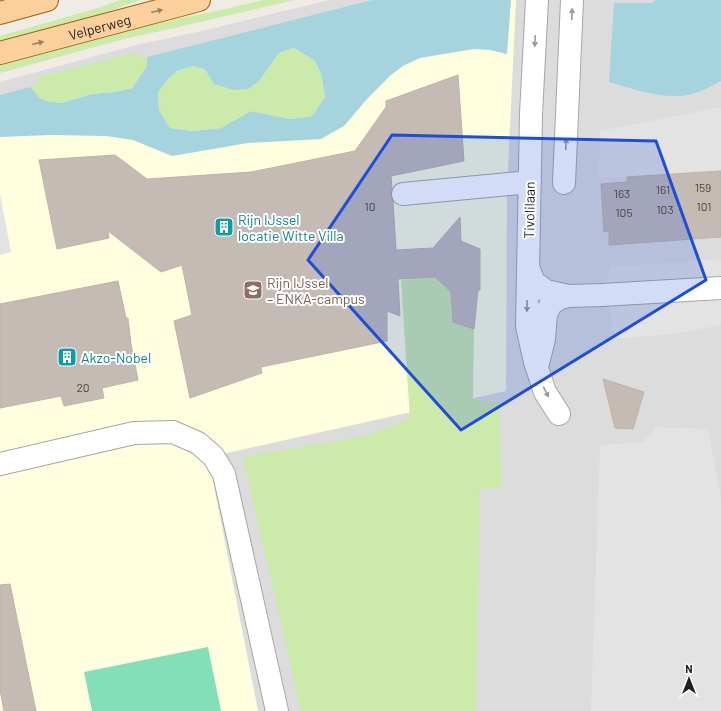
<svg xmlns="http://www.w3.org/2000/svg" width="721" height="711" viewBox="0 0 721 711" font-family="Barlow,sans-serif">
	<rect width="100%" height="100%" fill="#f0ece5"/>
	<!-- residential -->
	<path fill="#dddcdc" d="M329,0H721V711H0V82L136,45L202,31Z"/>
	<!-- education -->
	<path fill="#fffede" d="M398,0H516L507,190L506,391L213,456L210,466L258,711H0V99Z"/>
	<!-- grass -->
	<path fill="#cceaaa" d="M120,0H140L104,13L0,44V36L101,7Z
		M263,0H295L170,29L128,38L0,73V64L126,29L221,10Z
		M294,48L315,61L321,74L325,97L312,116L290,119L251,111L221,128L193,131L170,128L159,110L158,93L166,81L177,71L194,66L205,70L214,84L260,80L279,53Z
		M137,52L140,58L147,57V66L132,88L114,92L92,94L62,103L47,101L40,98L30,87L38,84L37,78Z
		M434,277L451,292L453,322L474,329L473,400L499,402L502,489L480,488L476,711H301L243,457L365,436L410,419L401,280Z"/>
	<!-- pitch -->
	<path fill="#82dfb8" d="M208,647L221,711H92L84,672Z"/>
	<!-- parking -->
	<path fill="#e3e3e3" d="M721,107V170L599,178L600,131Z
		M0,194L11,252L0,255Z
		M721,259V325L672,334L615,339L614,332L609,307L602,308L610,267Z
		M656,427L708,429L721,498V711H591L600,445L643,442Z"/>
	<!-- water -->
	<path fill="#a5d3de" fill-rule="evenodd" d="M372,0H511L507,54L490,50L474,49L420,58L403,66L391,75L367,99L344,126L321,139L248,143L172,156L133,140L106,136L50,135L0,137V95L30,87L40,98L47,101L62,103L92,94L114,92L132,88L147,66V57ZM294,48L315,61L321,74L325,97L312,116L290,119L251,111L221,128L193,131L170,128L159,110L158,93L166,81L177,71L194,66L205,70L214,84L234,90L248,89L260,80L279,53Z
		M655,0H721V81C713,85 704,90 695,93C669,102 634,89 609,82L614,3H652Z"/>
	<!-- building -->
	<path fill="#c4bbb4" stroke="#c1b2a7" d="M458,75L464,161L391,176L392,188L391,195L393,201L396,250L433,248L460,217L461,241L480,249V290H478L474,329L453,322L451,292L435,277L398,279L400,316L387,311V341L261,367L262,373L190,398L174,321L192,315L182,265L161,272L108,231L109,238L57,249L39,160L115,155L147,179L251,172L355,151L386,107V101Z
		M721,171V237L609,245V231L604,232L601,184L627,182V177Z
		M118,281L126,318H128L131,344L138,380L102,388L104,398L64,406L61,396L0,408V304Z
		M603,379L644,392L633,429L615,428Z
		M10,584L36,711H4L0,690V585Z"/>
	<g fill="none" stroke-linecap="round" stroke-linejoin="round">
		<defs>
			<path id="minor" d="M537,0L531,114L527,326L535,362L545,392L559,414
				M564,183L572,0
				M403,194L530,182
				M528,267L534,282L546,291L569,296L602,295L721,288
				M538,363L544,339L546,314L551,304L560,298L569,296
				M0,464L134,433L173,432L198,443L213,456L224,474L277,711"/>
			<g id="major">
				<path d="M0,13L47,0"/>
				<path id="s1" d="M0,53L199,0"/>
			</g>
		</defs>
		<!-- minor casing -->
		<use href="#minor" stroke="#a6a6a6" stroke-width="24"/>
		<!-- major casing -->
		<use href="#major" stroke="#996100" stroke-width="24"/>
		<!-- minor -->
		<use href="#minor" stroke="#fff" stroke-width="22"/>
		<!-- major -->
		<use href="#major" stroke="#fcd09d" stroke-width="22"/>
	</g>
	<!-- one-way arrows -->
	<defs><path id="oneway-solid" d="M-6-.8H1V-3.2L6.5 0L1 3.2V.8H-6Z"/></defs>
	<g fill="#998064">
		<use href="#oneway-solid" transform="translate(157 11) rotate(-14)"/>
		<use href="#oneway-solid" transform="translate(38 43) rotate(-15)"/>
	</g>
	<g fill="#9a9a9a">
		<use href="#oneway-solid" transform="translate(572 14) rotate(-87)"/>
		<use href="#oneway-solid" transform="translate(535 41) rotate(93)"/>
		<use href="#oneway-solid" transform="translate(566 144) rotate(-87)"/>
		<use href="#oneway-solid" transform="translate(527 306) rotate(91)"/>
		<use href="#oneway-solid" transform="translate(546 392) rotate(64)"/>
	</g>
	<!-- marked area -->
	<path fill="#1d4ed8" fill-opacity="0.2" stroke="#1d4ed8" stroke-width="3" stroke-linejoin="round" d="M392,135L656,141L706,280L461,430L308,260Z"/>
	<!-- icons -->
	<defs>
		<symbol id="building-square" viewBox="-11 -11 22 22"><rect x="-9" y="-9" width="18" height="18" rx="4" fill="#0f9aa8" stroke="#fff"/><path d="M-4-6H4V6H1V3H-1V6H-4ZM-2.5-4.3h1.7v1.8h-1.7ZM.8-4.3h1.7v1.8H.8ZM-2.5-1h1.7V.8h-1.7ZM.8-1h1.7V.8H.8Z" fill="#fff"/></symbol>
		<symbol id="university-square" viewBox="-11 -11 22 22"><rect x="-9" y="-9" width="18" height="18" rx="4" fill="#8d6e63" stroke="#fff"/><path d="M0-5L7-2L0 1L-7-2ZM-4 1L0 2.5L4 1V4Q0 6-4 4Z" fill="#fff"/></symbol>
	</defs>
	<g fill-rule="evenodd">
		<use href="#building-square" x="213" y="216" width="22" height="22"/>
		<use href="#university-square" x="242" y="279" width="22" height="22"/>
		<use href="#building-square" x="56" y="346" width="22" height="22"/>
	</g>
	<g text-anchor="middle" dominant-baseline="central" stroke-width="4" stroke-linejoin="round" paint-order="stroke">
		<!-- number labels -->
		<g font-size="12" fill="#484644">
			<text x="703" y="187">159</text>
			<text x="663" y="189">161</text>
			<text x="622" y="193">163</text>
			<text x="370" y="206">10</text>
			<text x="704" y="206">101</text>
			<text x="665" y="209">103</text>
			<text x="624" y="212">105</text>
			<text x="83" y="387">20</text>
		</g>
		<!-- street labels -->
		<g font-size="14" fill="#1f1f1f" stroke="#fff">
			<text stroke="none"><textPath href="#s1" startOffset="103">Velperweg</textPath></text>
			<text transform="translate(529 210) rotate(-89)">Tivolilaan</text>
		</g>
		<!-- culture labels -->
		<g font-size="14" fill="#0d838f" stroke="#fff" text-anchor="start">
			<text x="238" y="219">Rijn IJssel<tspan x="238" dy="16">locatie Witte Villa</tspan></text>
			<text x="81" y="357">Akzo-Nobel</text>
		</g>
		<!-- education labels -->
		<g font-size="14" fill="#785e54" stroke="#fff" text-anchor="start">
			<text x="267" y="282">Rijn IJssel<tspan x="267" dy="16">– ENKA-campus</tspan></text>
		</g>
	</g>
	<!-- north arrow -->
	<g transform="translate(689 679)" stroke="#ffffff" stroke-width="3" paint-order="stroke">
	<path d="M0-3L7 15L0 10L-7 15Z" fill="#1f1f1f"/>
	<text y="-6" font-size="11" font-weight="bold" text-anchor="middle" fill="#1f1f1f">N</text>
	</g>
</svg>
